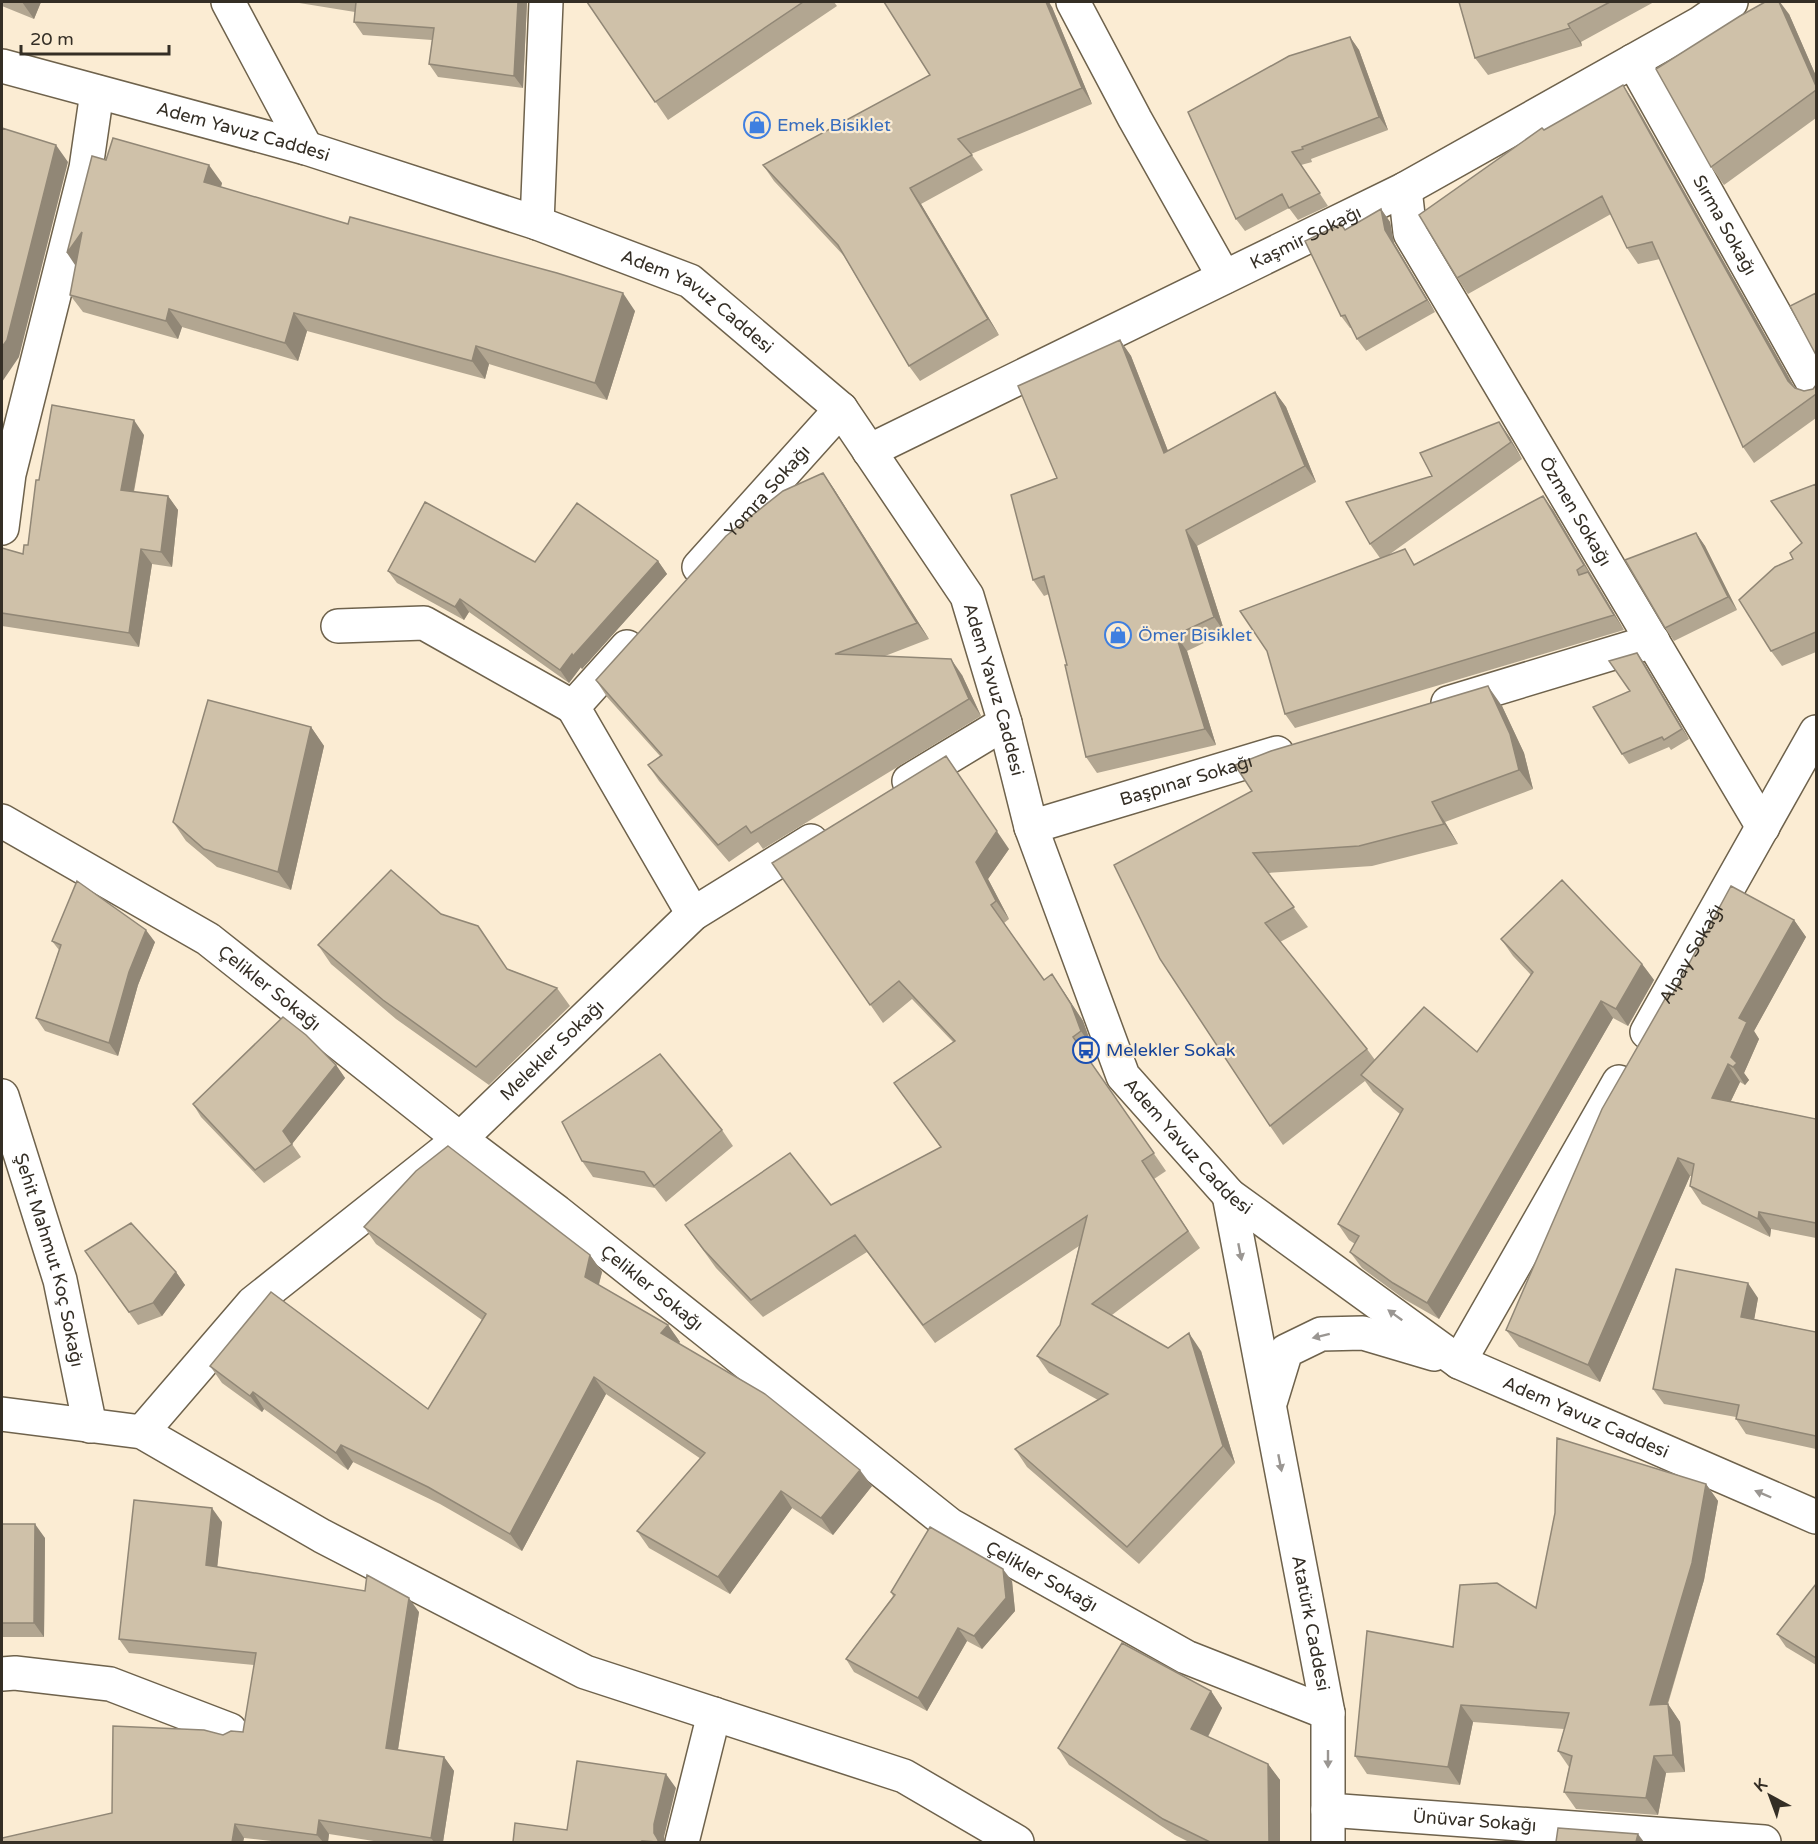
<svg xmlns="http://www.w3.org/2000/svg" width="1818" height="1844" viewBox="0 0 1818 1844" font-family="'Varela Round',sans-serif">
	<rect width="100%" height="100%" fill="#fbecd3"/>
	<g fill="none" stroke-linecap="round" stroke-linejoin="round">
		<defs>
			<g id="minor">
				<path d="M228,2L306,148"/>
				<path d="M1073,2L1135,119L1224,277"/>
				<path id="s1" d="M1633,61L1816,388"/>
				<path id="s2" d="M1405,189L1410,233L1763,827"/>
				<path d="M537,223L546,2"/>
				<path id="s3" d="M869,451L1405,189L1699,24L1731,2"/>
				<path d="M2,528L9,474L86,168L97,92"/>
				<path id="s4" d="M699,567L841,409"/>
				<path d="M338,626L424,623L573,707"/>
				<path d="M627,647L573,707L693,914"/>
				<path d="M1448,703L1653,641"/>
				<path d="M909,781L1005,723"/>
				<path id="s5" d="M2,821L208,939L460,1139L557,1212L950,1525L1186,1657L1328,1713"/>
				<path id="s6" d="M1031,827L1277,753"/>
				<path id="s7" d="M1647,1032L1816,732"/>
				<path id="s8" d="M2,1096L60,1280L90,1426"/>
				<path d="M1459,1362L1619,1082"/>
				<path id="s9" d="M142,1432L253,1303L460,1139L693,914L811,841"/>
				<path d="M2,1674L15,1673L110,1684L230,1730"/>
				<path id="s10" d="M1328,1810L1764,1842"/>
				<path d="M682,1842L714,1714"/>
			</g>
			<path id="tertiary" d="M2,1414L142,1432L322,1536L585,1672L904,1776L1017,1842"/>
			<g id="secondary">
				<path id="s11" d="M2,66L306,148L537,223L690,281L841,409L967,596L1005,723L1031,827L1123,1076L1229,1195L1459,1362L1816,1517"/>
				<path id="s12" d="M1229,1195L1328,1713V1842"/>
				<path d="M1271,1400L1286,1351L1321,1334L1363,1333L1434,1354"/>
			</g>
		</defs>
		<!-- minor casing -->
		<use href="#minor" stroke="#6e624c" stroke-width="36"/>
		<!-- tertiary casing -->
		<use href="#tertiary" stroke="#6e624c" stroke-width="36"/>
		<!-- secondary casing -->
		<use href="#secondary" stroke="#6e624c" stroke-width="36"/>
		<!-- minor -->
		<use href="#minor" stroke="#fff" stroke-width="33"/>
		<!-- tertiary -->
		<use href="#tertiary" stroke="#fff" stroke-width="33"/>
		<!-- secondary -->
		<use href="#secondary" stroke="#fff" stroke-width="33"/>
	</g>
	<!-- wall -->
	<path fill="#b2a691" d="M2,2H41L34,19L2,6Z
		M293,2H527L523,88L438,77L429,64L432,40L363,35L354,22L355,12Z
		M587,2H834L837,6L668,120Z
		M1459,2H1654L1581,42L1582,46L1488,75L1475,58Z
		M1052,7L1092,104L971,154L983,170L921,204L999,335L920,381L909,366L844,256L774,181L763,165L930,75Z
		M1789,14L1816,76V118L1724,185L1711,167Z
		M1350,37L1359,50L1388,130L1311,159L1312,162L1301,165L1328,206L1298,220L1289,208L1245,231L1236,219Z
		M1623,85L1634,102L1794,387L1804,391L1813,389L1816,385V418L1754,463L1743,447L1660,259L1638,264L1627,248L1611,214L1468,294L1457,278L1544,130Z
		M106,160L222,183L221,187L635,311L607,400L489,364L485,379L307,331L298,361L182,327L178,339L83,312L70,295Z
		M1381,209L1390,222L1394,243L1435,312L1366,351L1357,339L1352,328H1350L1341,316L1345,230Z
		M1120,340L1131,356L1168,451L1275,392L1286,407L1316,482L1197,546L1225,633L1187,651L1216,745L1097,773L1086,757L1067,665L1049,594L1044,596L1033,580L1057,478Z
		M1499,422L1510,438L1522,459L1390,554L1415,564L1543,496L1553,510L1624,630L1295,728L1285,714L1380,558L1370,544L1432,476Z
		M144,435L134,492L168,496L178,510L172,567L152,564L139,647L2,626V548L23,554L28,545L39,480Z
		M823,473L834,489L929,639L885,656L962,675L981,716L763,849L758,842L729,862L659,781L648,765L660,756L607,697L596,680Z
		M1816,484V652L1782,666L1771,651L1793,559L1802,543Z
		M1696,533L1705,546L1737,610L1674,641L1665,628Z
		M658,561L667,574L582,669L581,667L569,683L469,612L464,620L397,583L388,571L535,562Z
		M1637,653L1644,663L1689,739L1671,750L1669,747L1629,764L1622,754L1630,691Z
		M1502,706L1524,753L1533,789L1445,822L1458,844L1372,866L1268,873L1308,927L1280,942L1367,1049L1375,1060L1477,1052L1531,975L1513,956L1501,939L1642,964L1654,980L1628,1026L1613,1018L1439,1319L1404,1299L1362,1268L1350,1252L1355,1244L1349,1240L1338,1224L1400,1114L1373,1092L1365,1081L1283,1145L1270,1126L1114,865Z
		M311,727L324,746L291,890L217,867L186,841L173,822Z
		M1009,849L988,879L1009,919L1004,923L1044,980L1064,992L1083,1021L1093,1049L1085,1054L1166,1171L1154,1179L1200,1248L1112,1315L1168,1348L1201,1351L1235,1463L1139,1564L1027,1467L1015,1449L1098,1400L1049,1373L1037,1356L1060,1325L1079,1246L935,1343L867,1252L763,1317L716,1268L685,1225L831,1205L941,1147L894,1083L953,1042L912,999L883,1023L772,863Z
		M441,914L508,969L557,988L570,1006L489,1085L396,1019L331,964L318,945Z
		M1794,920L1806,937L1754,1031L1759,1039L1744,1073L1749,1080L1745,1085L1740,1082L1731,1101L1816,1119V1238L1771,1229L1770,1237L1702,1204L1690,1186L1692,1176H1690L1600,1382L1519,1347L1506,1330L1672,995Z
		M52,941L155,942L138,985L118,1056L45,1031L36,1018L59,950Z
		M336,1065L345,1078L292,1144L301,1157L264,1183L201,1117L193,1104Z
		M722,1130L733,1146L666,1202L655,1188L593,1177L582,1161Z
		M364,1227L590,1255L602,1272L599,1285L668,1325L680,1342L678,1343L872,1486L833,1535L792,1508L730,1594L649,1548L637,1531L701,1459L606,1394L522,1551L440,1504L353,1462L348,1470L264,1409L262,1412L222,1383L210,1366L428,1409L482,1320L376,1244Z
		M85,1251L176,1272L185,1285L162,1316L138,1325Z
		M1758,1298L1754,1319L1816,1332V1449L1746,1434L1736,1419V1417L1664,1404L1653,1389Z
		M1706,1484L1718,1501L1704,1580L1668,1704L1680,1722L1685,1772L1666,1773L1658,1815L1576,1809L1564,1792L1569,1767L1558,1751L1564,1729L1473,1722L1460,1785L1367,1774L1355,1756L1453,1647L1536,1608Z
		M222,1522L217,1567L419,1612L398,1750L444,1757L454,1771L443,1842H380L329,1834L328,1842H280L244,1838L243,1842H2L112,1813L223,1735L243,1732L254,1665L129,1653L119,1639Z
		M2,1524L45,1538L44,1637H2Z
		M1012,1581L1015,1611L982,1649L967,1641L927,1711L854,1672L846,1659L893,1596L891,1592Z
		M1816,1584V1665L1786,1647L1777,1634Z
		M1211,1691L1222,1708L1208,1737L1268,1764L1280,1780V1842H1189L1175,1835L1069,1765L1058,1748Z"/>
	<!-- shaded-wall -->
	<path fill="#918776" d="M22,2H41L34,19Z
		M518,2H527L523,88L514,76Z
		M1046,2H1049L1052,7L1092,104L1082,88Z
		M1779,2H1780L1789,14L1816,76V86Z
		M1568,24L1581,42L1582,46L1570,28Z
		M1350,37L1359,50L1388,130L1379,117Z
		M1623,85L1634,102L1800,397L1788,381Z
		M56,145L68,162L19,357L2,382V347Z
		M209,165L222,183L217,200L204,182Z
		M910,188L921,204L999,335L988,319Z
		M1381,209L1390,222L1394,243L1435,312L1427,300L1385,230Z
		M82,232L79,271L67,253Z
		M623,293L635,311L607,400L595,383Z
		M169,309L182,327L178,339L166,321Z
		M294,313L307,331L298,361L285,343Z
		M1120,340L1131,356L1175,469L1164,453Z
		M476,346L489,364L485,379L472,361Z
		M1275,392L1286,407L1316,482L1305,466Z
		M134,420L144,435L131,505L121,490Z
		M1499,422L1510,438L1522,459L1511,442Z
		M823,473L834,489L929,639L917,623Z
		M168,496L178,510L172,567L161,552Z
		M1543,496L1553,510L1594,580L1584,565Z
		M1186,530L1197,546L1225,633L1214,617Z
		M1696,533L1705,546L1737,610L1728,597Z
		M141,549L152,564L139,647L129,633Z
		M658,561L667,574L582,669L573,656Z
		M1588,572L1598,586L1624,630L1614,615Z
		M460,599L469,612L464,620L455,607Z
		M1176,635L1187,651L1216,745L1205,729Z
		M1637,653L1644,663L1689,739L1682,729Z
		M572,654L581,667L569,683L560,670Z
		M951,659L962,675L981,716L969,699Z
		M1488,686L1502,706L1524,753L1533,789L1519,770Z
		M311,727L324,746L291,890L278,872Z
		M946,756L1009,849L988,879L1009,919L996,901L976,862Z
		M1432,802L1445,822L1458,844L1444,824Z
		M1794,920L1806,937L1754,1031L1759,1039L1744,1073L1749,1080L1745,1085L1733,1067L1731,1057L1739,1018Z
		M146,930L155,942L138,985L118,1056L109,1043L129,972Z
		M1642,964L1654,980L1628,1026L1616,1009Z
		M1052,974L1083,1021L1093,1049L1081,1031Z
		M1601,1001L1613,1018L1439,1319L1427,1303Z
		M1728,1064L1740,1082L1724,1115L1712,1098Z
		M336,1065L345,1078L292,1144L283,1131Z
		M1678,1158L1690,1176L1600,1382L1588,1365Z
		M1759,1212L1771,1229L1770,1237L1758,1219Z
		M590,1255L602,1272L596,1294L585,1277Z
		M176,1272L185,1285L162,1316L153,1303Z
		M1748,1283L1758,1298L1752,1332L1741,1317Z
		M668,1325L680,1342L673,1350L661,1333Z
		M1189,1333L1201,1351L1235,1463L1223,1446Z
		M594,1377L606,1394L522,1551L510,1534Z
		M253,1392L264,1409L262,1412L250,1396Z
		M341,1445L353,1462L348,1470L336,1453Z
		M860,1470L872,1486L833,1535L821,1518Z
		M1706,1484L1718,1501L1704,1580L1662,1722L1650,1705Z
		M781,1491L792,1508L730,1594L718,1577Z
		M212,1508L222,1522L216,1579L206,1565Z
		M35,1524L45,1538L44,1637L34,1623Z
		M1003,1569L1012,1581L1015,1611L982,1649L974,1636Z
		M409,1598L419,1612L396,1762L386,1748Z
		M958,1628L967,1641L927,1711L918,1698Z
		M1211,1691L1222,1708L1203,1746L1191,1729Z
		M1668,1704L1680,1722L1685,1772L1673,1755Z
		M1461,1705L1473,1722L1460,1785L1448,1767Z
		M1654,1756L1666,1773L1658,1815L1646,1798Z
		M444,1757L454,1771L443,1842H434L431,1838Z
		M1268,1764L1280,1780V1842H1269Z
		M666,1774L676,1788L664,1837V1842H658L654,1833V1824Z
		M319,1820L329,1834L328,1842H323L317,1835Z
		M235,1824L244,1838L243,1842H232Z
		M1638,1834L1644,1842H1636Z"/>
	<!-- building -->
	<path fill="#cfc1a9" stroke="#918776" stroke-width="1.5" d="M356,2H518L514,76L429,64L434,28L354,22Z
		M587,2H803L655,102Z
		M884,2H1046L1082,88L958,139L972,155L910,188L988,319L909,366L838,245L763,165L930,75Z
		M1459,2H1610L1568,24L1570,28L1475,58Z
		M1765,2H1779L1816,86V90L1711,167L1656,69L1740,16Z
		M1350,37L1379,117L1302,147L1303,149L1292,152L1320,193L1289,208L1282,194L1236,219L1188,112L1289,56Z
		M1623,85L1788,381L1795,388L1804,391L1813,389L1816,385V394L1743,447L1652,242L1627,248L1602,196L1457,278L1419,215L1542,128L1544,130Z
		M2,128L56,145L7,340L2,347Z
		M113,138L209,165L204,182L348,224L350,217L557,273L623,293L595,383L476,346L472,361L294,313L285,343L169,309L166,321L70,295L82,232L67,253L92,156L106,160Z
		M1381,209L1385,230L1427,300L1357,339L1345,315L1341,316L1305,241L1341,224L1345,230Z
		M1816,293V355L1790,306Z
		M1120,340L1164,453L1275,392L1305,466L1186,530L1214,617L1176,635L1205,729L1086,757L1065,665H1067L1044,576L1033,580L1011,495L1057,478L1018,386Z
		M52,405L134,420L121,490L168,496L161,552L141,549L129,633L2,613V548L23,554L24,545H28L36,480H39Z
		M1499,422L1511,442L1370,544L1346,502L1432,476L1420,453Z
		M823,473L917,623L835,654L951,659L969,699L751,833L746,826L718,845L648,765L662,755L596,680L726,536L783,491Z
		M1816,484V632L1771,651L1739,600L1775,567L1793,559L1790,553L1802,543L1771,501Z
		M1543,496L1584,565L1577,570L1579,575L1588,572L1614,615L1285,714L1267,651L1240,611L1405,549L1414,565Z
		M425,502L535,562L577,503L658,561L573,656L572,654L560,670L460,599L455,607L388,571Z
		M1696,533L1728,597L1665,628L1625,560Z
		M1637,653L1682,729L1664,740L1662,737L1622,754L1593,707L1630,691L1609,661Z
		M1488,686L1510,734L1519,770L1432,802L1444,824L1359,846L1253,853L1294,907L1265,923L1367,1049L1270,1126L1160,959L1114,865L1252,791L1235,765L1271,751Z
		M208,700L311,727L278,872L204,849L173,822Z
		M946,756L997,831L976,862L996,901L991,905L1044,980L1052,974L1071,1004L1081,1031L1073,1037L1154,1153L1142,1161L1188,1231L1092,1304L1168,1348L1189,1333L1223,1446L1127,1547L1015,1449L1108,1394L1037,1356L1060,1325L1087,1216L923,1325L855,1235L751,1300L704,1250L685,1225L790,1153L831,1205L941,1147L894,1083L955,1041L899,981L870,1005L772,863Z
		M391,870L441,914L478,926L507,969L557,988L476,1067L383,1000L318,945Z
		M1562,880L1642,964L1616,1009L1601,1001L1427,1303L1393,1283L1350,1252L1359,1236L1338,1224L1403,1109L1361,1075L1424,1007L1477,1052L1533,972L1501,939Z
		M77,881L146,930L129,972L109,1043L36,1018L61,945L52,941Z
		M1731,886L1794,920L1739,1018L1747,1022L1731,1057L1737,1063L1733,1067L1728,1064L1712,1098L1816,1119V1223L1759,1212L1758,1219L1690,1186L1694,1164L1678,1158L1588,1365L1506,1330L1602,1109L1669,992L1672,995Z
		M283,1017L306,1035L336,1065L283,1131L292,1144L255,1170L193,1104Z
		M660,1054L722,1130L654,1186L644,1172L582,1161L562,1122Z
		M448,1146L590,1255L585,1277L668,1325L661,1333L765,1394L860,1470L821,1518L781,1491L718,1577L637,1531L705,1453L594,1377L510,1534L428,1487L341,1445L336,1453L253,1392L250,1396L210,1366L271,1292L428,1409L486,1314L364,1227L416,1171Z
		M131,1223L176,1272L153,1303L129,1312L85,1251Z
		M1676,1269L1748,1283L1741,1317L1816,1332V1436L1736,1419L1739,1405L1653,1389Z
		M1557,1438L1706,1484L1692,1563L1650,1705L1668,1704L1673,1755L1654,1756L1646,1798L1564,1792L1572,1756L1558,1751L1569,1713L1461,1705L1448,1767L1355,1756L1367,1631L1453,1647L1460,1585L1497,1583L1536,1608L1555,1513Z
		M134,1500L212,1508L206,1565L365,1591L367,1575L409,1598L386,1748L444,1757L431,1838L319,1820L317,1835L235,1824L232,1842H2V1838L112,1813L113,1726L204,1730L223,1735L231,1731L243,1732L256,1653L119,1639Z
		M2,1524H35L34,1623H2Z
		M930,1527L1003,1569L1006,1598L974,1636L958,1628L918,1698L846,1659L895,1595L891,1592Z
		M1816,1584V1658L1777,1634Z
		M1122,1643L1211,1691L1191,1729L1268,1764L1269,1842H1210L1163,1819L1058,1748Z
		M577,1761L666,1774L654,1824V1833L658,1840V1842L642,1841V1842H513L515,1823L567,1830Z
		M1558,1828L1638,1834L1636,1842H1556Z"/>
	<!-- one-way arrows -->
	<defs><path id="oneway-solid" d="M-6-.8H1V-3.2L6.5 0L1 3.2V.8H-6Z" transform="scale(1.5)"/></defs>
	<g fill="#9a9692">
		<use href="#oneway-solid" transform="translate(1240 1252) rotate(79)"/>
		<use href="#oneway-solid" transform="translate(1395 1315) rotate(-144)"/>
		<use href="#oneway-solid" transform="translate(1321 1336) rotate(166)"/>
		<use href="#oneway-solid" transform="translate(1280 1463) rotate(79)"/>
		<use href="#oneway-solid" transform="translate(1763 1494) rotate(-157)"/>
		<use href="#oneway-solid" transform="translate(1328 1759) rotate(90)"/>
	</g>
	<!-- icons -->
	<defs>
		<symbol id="shop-ring" viewBox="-11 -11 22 22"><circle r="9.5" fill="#fbecd3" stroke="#3f7fe0" stroke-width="1.5"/><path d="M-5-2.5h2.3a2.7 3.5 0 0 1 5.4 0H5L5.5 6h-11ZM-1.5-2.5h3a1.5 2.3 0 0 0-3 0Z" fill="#3f7fe0"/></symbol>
		<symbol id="bus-ring" viewBox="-11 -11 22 22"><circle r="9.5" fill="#fbecd3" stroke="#1a4fb4" stroke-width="1.5"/><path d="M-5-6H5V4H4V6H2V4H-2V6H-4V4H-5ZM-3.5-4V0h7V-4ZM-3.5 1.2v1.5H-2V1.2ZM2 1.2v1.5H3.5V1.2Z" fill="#1a4fb4"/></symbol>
	</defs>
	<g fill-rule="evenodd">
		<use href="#shop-ring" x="742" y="110" width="30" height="30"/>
		<use href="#shop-ring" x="1103" y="620" width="30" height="30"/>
		<use href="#bus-ring" x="1071" y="1035" width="30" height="30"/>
	</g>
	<g text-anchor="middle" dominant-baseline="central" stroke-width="4.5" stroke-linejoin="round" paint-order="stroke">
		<!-- shop labels -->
		<g font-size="18" fill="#366cbe" stroke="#fbecd3" text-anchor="start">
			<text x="777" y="125">Emek Bisiklet</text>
			<text x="1138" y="635">Ömer Bisiklet</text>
		</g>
		<!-- street labels -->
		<g font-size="18" fill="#342e25" stroke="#fbecd3">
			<text stroke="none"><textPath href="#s11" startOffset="250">Adem Yavuz Caddesi</textPath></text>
			<text stroke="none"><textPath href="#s1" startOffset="188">Sırma Sokağı</textPath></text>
			<text stroke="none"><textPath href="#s3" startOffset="486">Kaşmir Sokağı</textPath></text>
			<text stroke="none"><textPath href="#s11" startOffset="738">Adem Yavuz Caddesi</textPath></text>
			<text stroke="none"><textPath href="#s4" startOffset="102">Yomra Sokağı</textPath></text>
			<text stroke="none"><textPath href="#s2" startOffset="368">Özmen Sokağı</textPath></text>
			<text stroke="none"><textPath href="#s11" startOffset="1242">Adem Yavuz Caddesi</textPath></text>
			<text stroke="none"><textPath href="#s6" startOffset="162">Başpınar Sokağı</textPath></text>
			<text stroke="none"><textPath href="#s7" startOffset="90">Alpay Sokağı</textPath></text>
			<text stroke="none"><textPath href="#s5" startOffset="316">Çelikler Sokağı</textPath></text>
			<text stroke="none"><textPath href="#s9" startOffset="562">Melekler Sokağı</textPath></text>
			<text stroke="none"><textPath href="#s11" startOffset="1746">Adem Yavuz Caddesi</textPath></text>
			<text stroke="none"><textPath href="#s8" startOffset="171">Şehit Mahmut Koç Sokağı</textPath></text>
			<text stroke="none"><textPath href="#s5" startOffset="802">Çelikler Sokağı</textPath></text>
			<text stroke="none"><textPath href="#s11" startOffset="2232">Adem Yavuz Caddesi</textPath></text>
			<text stroke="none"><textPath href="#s5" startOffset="1288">Çelikler Sokağı</textPath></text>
			<text stroke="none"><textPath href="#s12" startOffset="436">Atatürk Caddesi</textPath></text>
			<text stroke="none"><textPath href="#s10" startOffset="147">Ünüvar Sokağı</textPath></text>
		</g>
		<!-- transit labels -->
		<g font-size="18" fill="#164399" stroke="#fbecd3" text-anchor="start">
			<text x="1106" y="1050">Melekler Sokak</text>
		</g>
	</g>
	<!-- border -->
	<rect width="1818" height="1844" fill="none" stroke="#342e25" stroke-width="6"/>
	<!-- north arrow -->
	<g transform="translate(1770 1796) rotate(319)" stroke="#fbecd3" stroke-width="4.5" paint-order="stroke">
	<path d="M0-4.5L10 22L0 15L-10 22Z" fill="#342e25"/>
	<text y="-9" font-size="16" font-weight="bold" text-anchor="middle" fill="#342e25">K</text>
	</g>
	<!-- scale -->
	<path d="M21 45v9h148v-9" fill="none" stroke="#342e25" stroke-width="3"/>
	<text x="30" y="45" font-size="18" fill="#342e25" stroke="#fbecd3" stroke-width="4.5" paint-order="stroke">20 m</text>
</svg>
